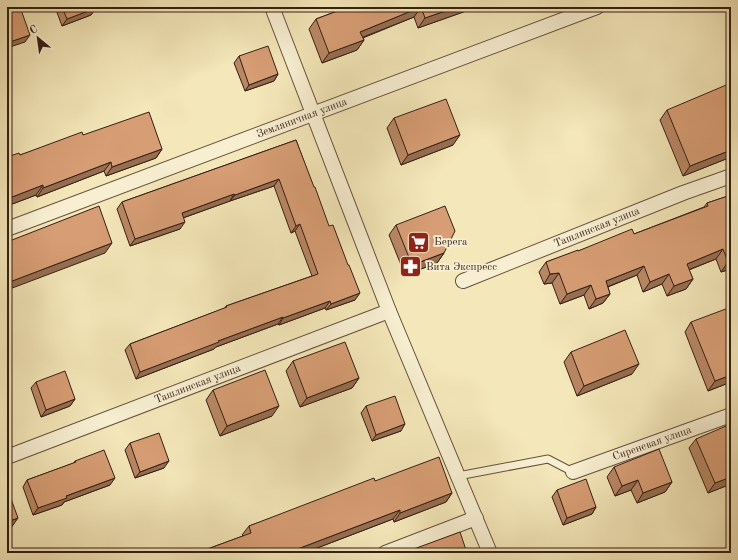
<svg xmlns="http://www.w3.org/2000/svg" width="738" height="560" viewBox="0 0 738 560" font-family="'Old Standard TT',serif">
	<rect width="100%" height="100%" fill="#f4e7b9"/>
	<filter id="stains"><feTurbulence type="fractalNoise" baseFrequency=".005" numOctaves="4"/><feColorMatrix values="0 0 0 0 .2 0 0 0 0 .09 0 0 0 0 .02 0 0 0 .5 -.17"/></filter>
	<radialGradient id="worn" r=".72"><stop offset=".6" stop-color="#630" stop-opacity="0"/><stop offset="1" stop-color="#630" stop-opacity=".3"/></radialGradient>
	<g fill="none" stroke-linecap="round" stroke-linejoin="round">
		<defs>
			<path id="lane" d="M458,476L548,459L573,472"/>
			<g id="street">
				<path d="M272,7L389,311L490,553"/>
				<path id="s1" d="M7,229L597,7"/>
				<path id="s2" d="M463,281L683,193L731,176"/>
				<path id="s3" d="M7,457L389,311"/>
				<path id="s4" d="M573,472L731,415"/>
				<path d="M385,553L476,518"/>
			</g>
		</defs>
		<!-- lane casing -->
		<use href="#lane" stroke="#65503d" stroke-width="9"/>
		<!-- street casing -->
		<use href="#street" stroke="#65503d" stroke-width="16"/>
		<!-- lane -->
		<use href="#lane" stroke="#f8efd2" stroke-width="7"/>
		<!-- street -->
		<use href="#street" stroke="#f8efd2" stroke-width="14"/>
	</g>
	<!-- wall -->
	<path fill="#b98764" stroke="#351e14" d="M55,7H95L91,15L62,26Z
		M348,7H469L466,11L418,28L414,17L363,38L364,40L357,50L322,63L309,29L316,19Z
		M239,56L278,74L274,81L245,91L234,63Z
		M667,110L731,157L683,176L660,120Z
		M394,118L453,145L401,165L387,128Z
		M83,135L162,149L156,158L106,176L104,171L37,197L36,195L7,206V157L20,155Z
		M296,140L355,300L326,310L325,308L279,325L278,324L216,347L214,349L136,379L125,350L130,344L225,308L226,306L312,276L295,231L291,233L274,186L230,201L183,218L180,229L130,246L117,209L122,202Z
		M731,195V269L721,272L716,259L689,270L693,279L686,289L667,296L662,284L643,292L637,275L608,287L610,294L603,303L589,309L584,295L560,304L552,283L544,284L539,272L546,262L578,251L634,234L704,207L707,203Z
		M396,225L444,253L437,263L405,275L389,235Z
		M691,322L731,382L708,391L685,332Z
		M571,352L632,374L577,396L564,362Z
		M293,361L359,378L352,388L300,407L286,371Z
		M36,382L75,399L70,406L41,417L31,388Z
		M213,390L272,416L220,436L206,400Z
		M366,406L401,431L372,441L361,413Z
		M731,430V484L708,493L689,448L696,439Z
		M130,443L164,468L135,478L125,450Z
		M75,461L110,485L64,502L62,505L33,515L23,487L27,480L74,463Z
		M614,467L672,482L665,492L637,503L631,490L615,496L607,477Z
		M375,481L452,493L446,502L394,522L393,519L304,553H201L202,551L243,536L242,535L249,526Z
		M557,490L596,507L592,514L563,525L552,497Z"/>
	<!-- shaded-wall -->
	<path fill="#966e51" stroke="#351e14" d="M421,7L414,17L353,41L360,32Z
		M457,7H469L466,11L418,28L425,18Z
		M96,8L91,15L62,26L67,19Z
		M30,35L25,42L7,48V43Z
		M364,40L357,50L322,63L329,53Z
		M278,74L274,81L245,91L249,85Z
		M460,135L453,145L401,165L408,155Z
		M162,149L156,158L106,176L112,167Z
		M731,150V157L683,176L690,166Z
		M111,162L104,171L37,197L43,188Z
		M279,179L274,186L230,201L235,195Z
		M43,185L36,195L7,206V199Z
		M234,194L230,201L177,220L182,213Z
		M185,222L180,229L130,246L135,239Z
		M300,224L295,231L291,233L296,226Z
		M112,243L105,253L7,290V283Z
		M723,249L716,259L680,273L687,264Z
		M444,253L437,263L405,275L412,265Z
		M731,261V269L721,272L728,262Z
		M644,266L637,275L599,290L606,281Z
		M559,273L552,283L544,284L550,274Z
		M669,274L662,284L643,292L650,282Z
		M693,279L686,289L667,296L674,286Z
		M591,285L584,295L560,304L567,294Z
		M360,293L355,300L326,310L331,304Z
		M610,294L603,303L589,309L596,299Z
		M330,301L325,308L279,325L283,318Z
		M283,317L278,324L216,347L214,349L136,379L140,372L218,341Z
		M639,364L632,374L577,396L584,386Z
		M731,375V382L708,391L715,381Z
		M359,378L352,388L300,407L307,398Z
		M75,399L70,406L41,417L46,410Z
		M279,406L272,416L220,436L227,426Z
		M405,424L401,431L372,441L376,435Z
		M169,461L164,468L135,478L140,472Z
		M731,477V484L708,493L715,483Z
		M115,478L110,485L64,502L62,505L33,515L38,508L66,496Z
		M638,480L631,490L615,496L622,486Z
		M672,482L665,492L637,503L643,493Z
		M452,493L446,502L394,522L400,513Z
		M596,507L592,514L563,525L567,518Z
		M400,510L393,519L304,553H287Z
		M18,518L11,528L7,530V522Z"/>
	<!-- building -->
	<path fill="#d79d74" stroke="#351e14" d="M18,7H20L30,35L7,43V11Z
		M62,7H95L96,8L67,19Z
		M348,7H457L425,18L421,7L360,32L364,40L329,53L316,19Z
		M268,46L278,74L249,85L239,56Z
		M731,83V150L690,166L667,110Z
		M446,99L460,135L408,155L394,118Z
		M149,112L162,149L112,167L111,162L43,188V185L7,199V157L19,153L20,155L82,132L83,135Z
		M296,140L314,187H315L329,226L333,225L348,265H349L360,293L331,304L330,301L283,318V317L218,341L219,342L140,372L130,344L227,307L226,306L318,274L300,224L296,226L279,179L235,195L234,194L182,213L185,222L135,239L122,202Z
		M731,195V261L728,262L723,249L687,264L693,279L674,286L669,274L650,282L644,266L606,281L610,294L596,299L591,285L567,294L559,273L550,274L546,262L578,250V251L632,229L634,234L708,206L707,203Z
		M99,206L112,243L7,283V242Z
		M445,206L455,231L444,253L412,265L396,225Z
		M731,307V375L715,381L691,322Z
		M625,330L639,364L584,386L571,352Z
		M345,342L359,378L307,398L293,361Z
		M265,370L279,406L227,426L213,390Z
		M65,371L75,399L46,410L36,382Z
		M395,396L405,424L376,435L366,406Z
		M726,426L728,431L731,430V477L715,483L696,439Z
		M159,433L169,461L140,472L130,443Z
		M659,449L672,482L643,493L638,480L622,486L614,467Z
		M104,450L115,478L66,496L67,498L38,508L27,480L76,462L75,461Z
		M439,457L452,493L400,513V510L287,553H203L202,551L251,533L249,526L374,478L375,481Z
		M586,479L596,507L567,518L557,490Z
		M7,488L18,518L7,522Z
		M460,532L467,553H403Z"/>
	<!-- icons -->
	<defs>
		<symbol id="supermarket-square" viewBox="-11 -11 22 22"><rect x="-9" y="-9" width="18" height="18" rx="4" fill="#8f2418" stroke="#f8efd2"/><path d="M-6-5.5h2.5l.6 2H6L4.5 2H-2.5L-4.4-4H-6ZM-1.5 3.2a1.3 1.3 0 1 0 .1 0ZM3 3.2a1.3 1.3 0 1 0 .1 0Z" fill="#fff"/></symbol>
		<symbol id="pharmacy-square" viewBox="-11 -11 22 22"><rect x="-9" y="-9" width="18" height="18" rx="4" fill="#8f2418" stroke="#f8efd2"/><path d="M-2-6h4v4h4v4h-4v4h-4v-4h-4v-4h4Z" fill="#fff"/></symbol>
	</defs>
	<g fill-rule="evenodd">
		<use href="#supermarket-square" x="406" y="230" width="25" height="25"/>
		<use href="#pharmacy-square" x="398" y="254" width="25" height="25"/>
	</g>
	<g text-anchor="middle" dominant-baseline="central" stroke-width="3.5" stroke-linejoin="round" paint-order="stroke">
		<!-- street labels -->
		<g font-size="11" fill="#351e14" stroke="#f8efd2">
			<text stroke="none"><textPath href="#s1" startOffset="315">Земляничная улица</textPath></text>
			<text stroke="none"><textPath href="#s2" startOffset="144">Ташлинская улица</textPath></text>
			<text stroke="none"><textPath href="#s3" startOffset="204">Ташлинская улица</textPath></text>
			<text stroke="none"><textPath href="#s4" startOffset="84">Сиреневая улица</textPath></text>
		</g>
		<!-- poi labels -->
		<g font-size="11" fill="#351e14" stroke="#f8efd2" text-anchor="start">
			<text x="434" y="242">Берега</text>
			<text x="426" y="267">Вита Экспресс</text>
		</g>
	</g>
	<!-- margin -->
	<rect width="738" height="560" fill="none" stroke="#f4e7b9" stroke-width="24"/>
	<rect x="8" y="8" width="722" height="544" fill="none" stroke="#351e14" stroke-width="2"/>
	<rect x="12" y="12" width="714" height="536" fill="none" stroke="#351e14"/>
	<!-- north arrow -->
	<g transform="translate(38 38) rotate(331)" stroke="#f8efd2" stroke-width="3" paint-order="stroke">
	<path d="M0-3L7 15L0 10L-7 15Z" fill="#351e14"/>
	<text y="-6" font-size="11" font-weight="bold" text-anchor="middle" fill="#351e14">С</text>
	</g>
	<rect width="100%" height="100%" filter="url(#stains)"/>
	<rect width="100%" height="100%" fill="url(#worn)"/>
</svg>
